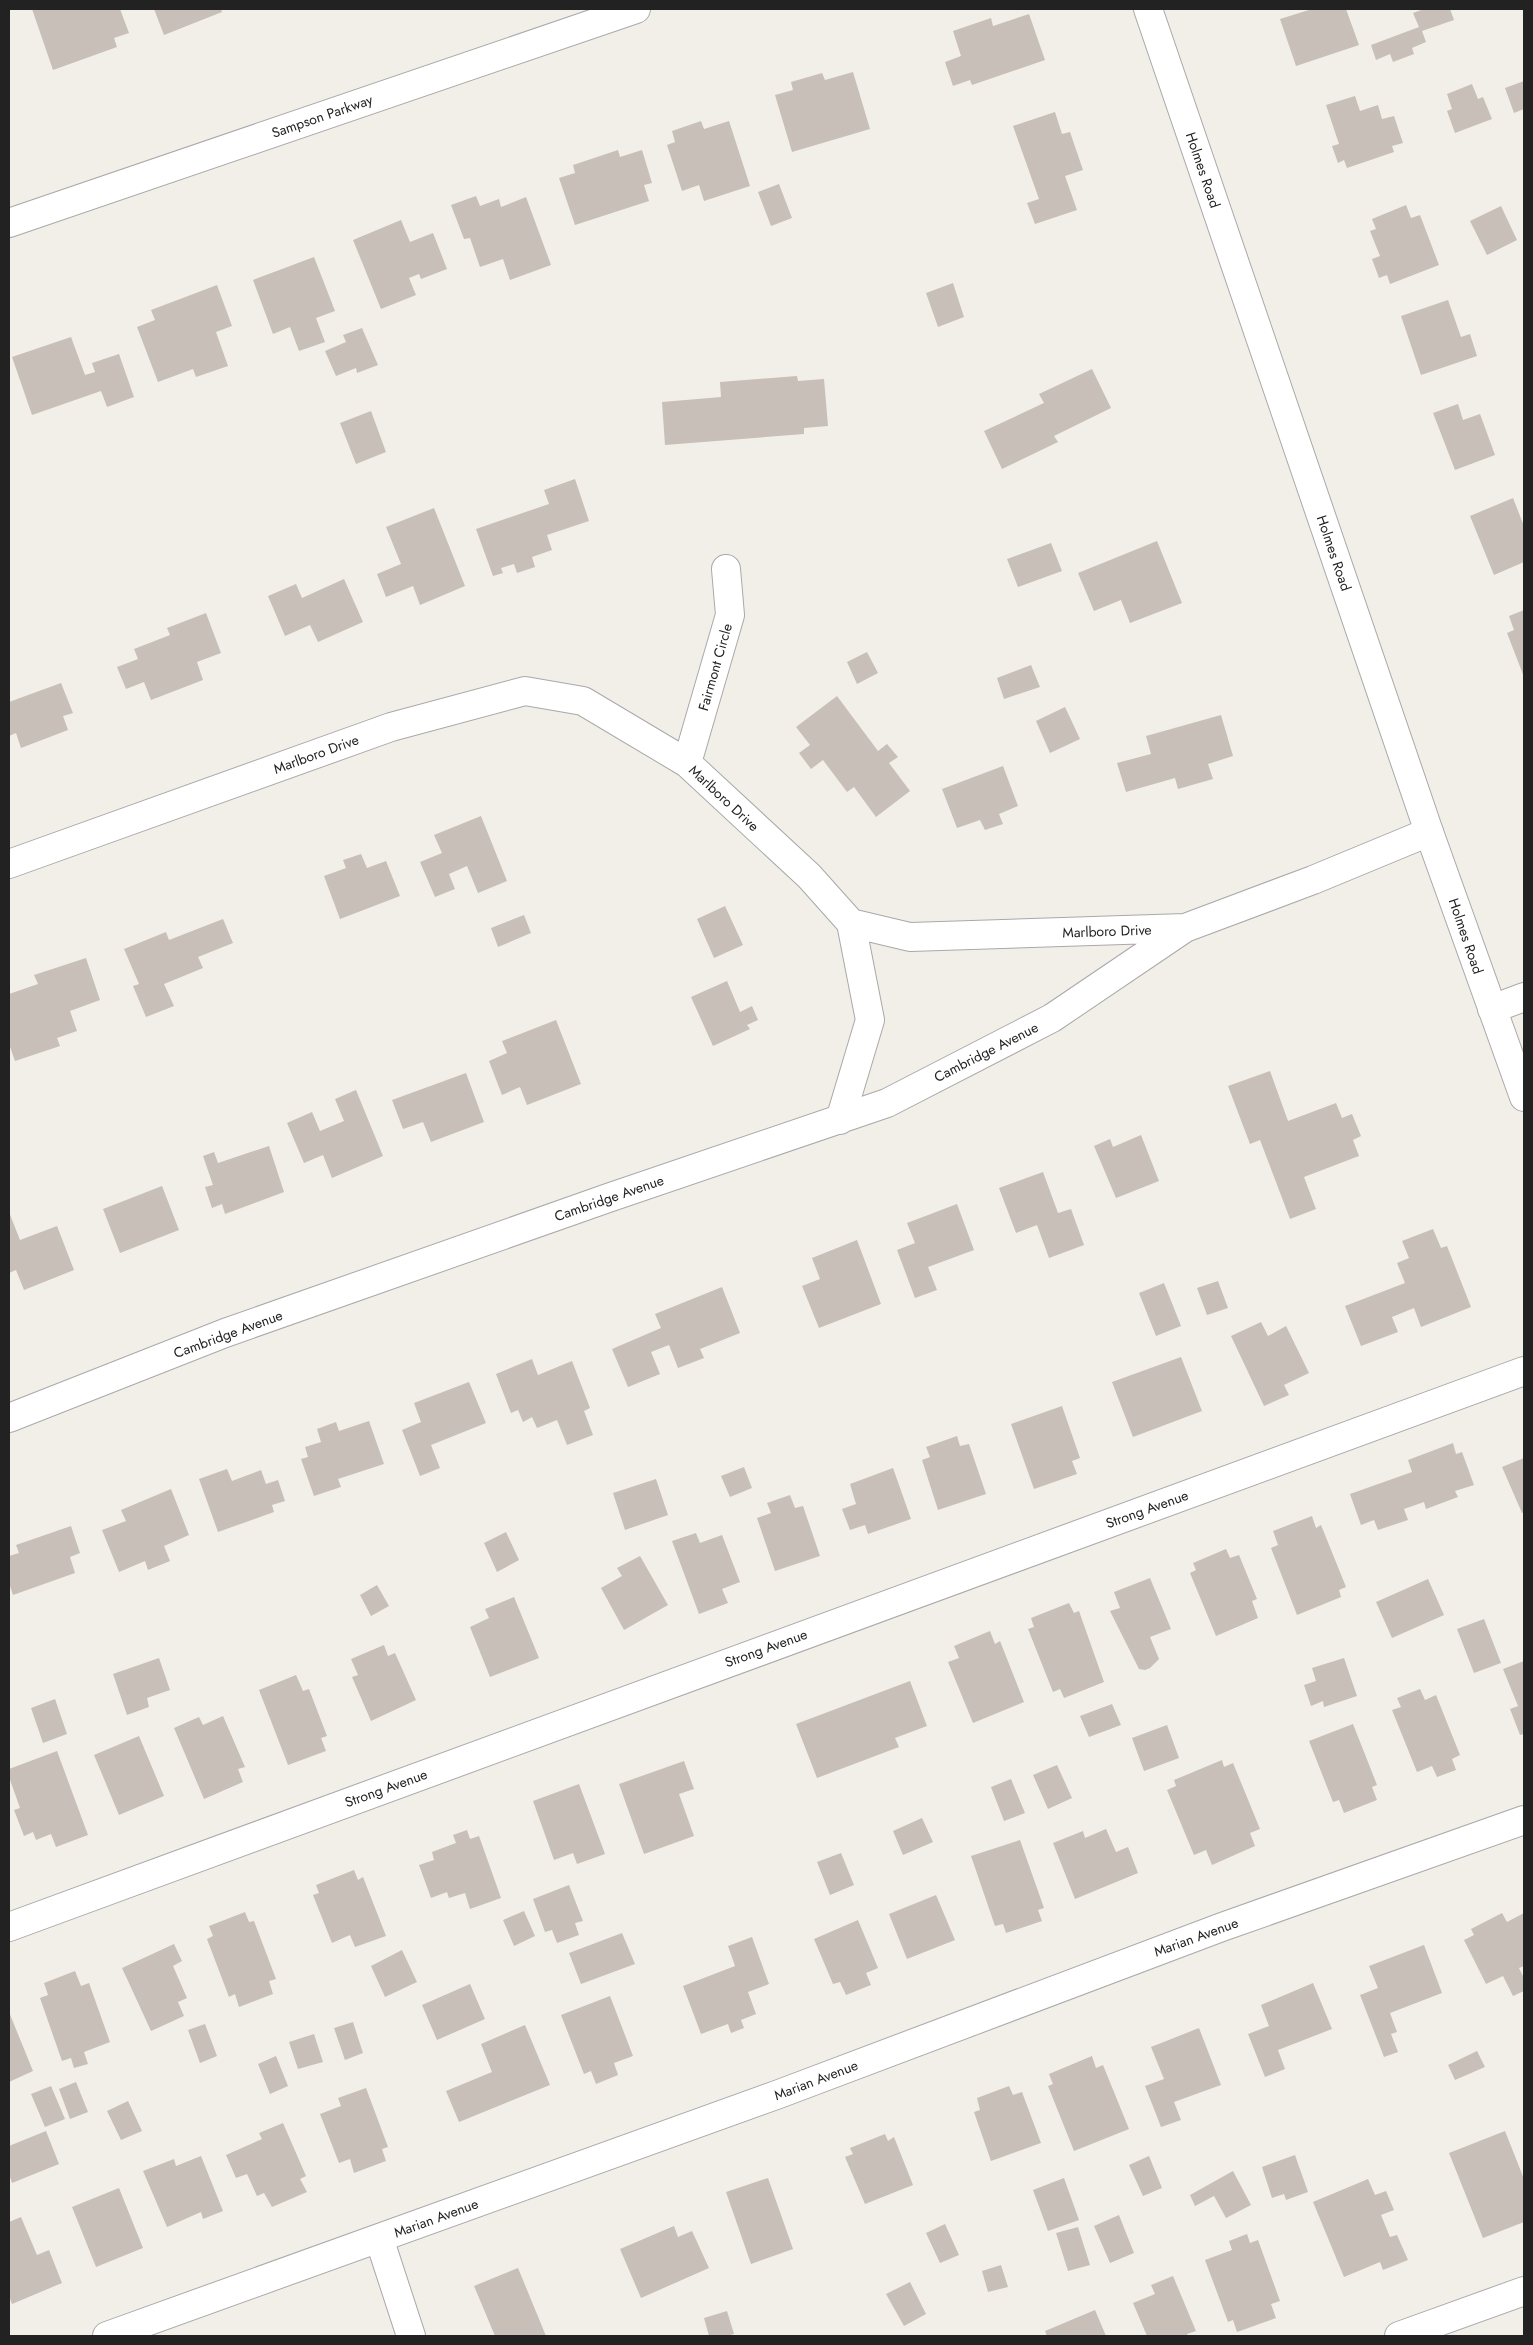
<svg xmlns="http://www.w3.org/2000/svg" width="1533" height="2345" viewBox="0 0 1533 2345" font-family="Jost,sans-serif">
	<rect width="100%" height="100%" fill="#f2efe9"/>
	<!-- building -->
	<path fill="#c7bfb8" d="M32,9H120L129,33L114,38L117,47L53,70Z
		M154,9H221L222,12L164,35Z
		M1312,9H1346L1359,45L1296,66L1280,19Z
		M1424,9H1450L1454,20L1422,31L1426,42L1412,48L1414,54L1393,62L1390,54L1376,60L1371,45L1419,27L1413,13Z
		M1029,14L1045,60L972,85L970,80L953,86L945,62L961,56L953,31L991,18L993,26Z
		M853,72L870,129L792,152L775,95L793,90L791,82L822,73L825,80Z
		M1524,81V109L1514,113L1505,88Z
		M1472,84L1478,99L1483,97L1492,119L1455,133L1447,111L1452,109L1447,94Z
		M1355,96L1360,111L1378,105L1382,119L1394,116L1403,143L1392,146L1394,152L1347,168L1344,160L1338,163L1332,146L1339,144L1326,105Z
		M1055,112L1062,134L1070,132L1083,170L1065,176L1077,210L1035,224L1027,203L1039,199L1013,126Z
		M701,121L704,129L729,121L750,186L704,201L699,185L682,191L667,145L675,142L672,131Z
		M618,150L620,157L642,150L652,183L644,185L649,201L575,225L559,178L575,173L573,165Z
		M779,184L792,218L771,226L758,192Z
		M476,196L480,206L499,199L501,207L526,197L551,265L510,280L503,259L480,267L470,238L464,239L451,205Z
		M1406,205L1411,218L1420,215L1439,265L1390,284L1387,275L1379,278L1372,259L1380,256L1370,231L1376,229L1372,219Z
		M1501,206L1517,240L1487,255L1470,221Z
		M401,220L410,242L433,233L447,269L421,279L419,274L409,278L416,295L381,309L353,240Z
		M314,257L335,311L316,318L325,342L299,351L290,327L273,334L253,280Z
		M953,283L964,317L938,327L926,293Z
		M217,285L232,326L216,332L228,366L196,377L193,369L158,382L137,327L155,320L151,310Z
		M1448,300L1461,337L1470,334L1477,356L1421,375L1401,316Z
		M362,328L378,365L357,373L356,368L336,376L325,351L346,342L343,335Z
		M71,337L85,375L95,372L92,363L119,354L134,397L107,407L101,391L32,415L12,357Z
		M1092,369L1111,408L1054,436L1058,442L1002,469L984,431L1044,403L1039,394Z
		M797,376L798,381L824,379L828,426L804,428V434L665,445L662,402L721,397L720,382Z
		M1458,404L1463,420L1480,414L1495,455L1455,470L1433,413Z
		M371,411L386,452L356,464L340,423Z
		M575,479L589,521L547,535L552,550L532,557L535,567L517,573L514,564L501,568L503,573L493,576L476,529L549,504L544,490Z
		M1513,498L1524,526V562L1494,575L1470,516Z
		M434,508L465,586L420,605L413,586L386,597L377,574L401,564L386,527Z
		M1157,541L1182,603L1130,623L1121,600L1094,611L1078,573Z
		M1051,543L1062,571L1018,587L1007,559Z
		M344,579L363,622L318,642L310,625L285,636L268,596L296,584L302,598Z
		M1524,610V677L1507,633L1514,630L1509,616Z
		M206,613L221,653L197,662L203,680L151,700L144,682L126,689L117,667L138,659L134,649L170,635L167,628Z
		M867,652L878,673L857,684L847,662Z
		M1031,665L1040,687L1004,699L997,678Z
		M61,683L73,713L63,716L68,730L21,748L16,733L9,736V702Z
		M837,696L878,751L887,744L898,757L889,763L910,791L876,817L854,787L847,792L823,760L811,769L799,753L810,745L796,727Z
		M1065,707L1080,739L1050,753L1036,721Z
		M1221,715L1233,756L1208,764L1213,779L1178,789L1175,778L1126,792L1117,763L1151,754L1146,736Z
		M1003,766L1018,806L999,814L1003,824L985,830L980,820L957,828L942,789Z
		M481,816L507,881L478,893L467,866L449,874L455,889L435,897L420,862L442,853L434,835Z
		M361,854L367,868L386,861L400,896L340,919L324,876L346,868L343,860Z
		M725,906L743,945L714,958L697,919Z
		M524,915L531,933L498,947L491,928Z
		M223,919L233,943L198,957L203,968L164,984L174,1006L146,1017L133,986L139,984L124,949L166,932L169,940Z
		M86,958L100,1000L70,1011L77,1031L57,1038L60,1046L15,1061L9,1044V994L38,984L34,975Z
		M727,981L740,1012L752,1006L758,1020L747,1025L750,1029L713,1046L691,997Z
		M556,1020L581,1084L527,1105L520,1087L502,1095L489,1061L507,1053L502,1041Z
		M1270,1071L1288,1121L1336,1103L1342,1118L1352,1114L1361,1136L1353,1140L1359,1156L1304,1177L1316,1209L1290,1219L1260,1140L1250,1144L1228,1086Z
		M466,1073L484,1122L431,1142L423,1122L403,1129L392,1100Z
		M356,1090L383,1156L332,1178L323,1155L304,1163L287,1123L312,1112L320,1131L344,1121L335,1099Z
		M1141,1135L1159,1181L1116,1198L1094,1146L1110,1139L1113,1147Z
		M269,1146L284,1192L225,1214L222,1204L212,1208L205,1187L213,1185L203,1156L214,1152L218,1163Z
		M1043,1172L1058,1213L1071,1209L1084,1245L1049,1258L1037,1225L1016,1233L999,1188Z
		M162,1186L179,1230L120,1253L103,1209Z
		M957,1204L974,1250L928,1267L937,1290L915,1298L897,1250L915,1243L907,1223Z
		M9,1212L20,1240L57,1226L74,1270L24,1290L16,1270L9,1273Z
		M1433,1229L1441,1248L1447,1246L1471,1307L1421,1327L1414,1308L1392,1317L1398,1332L1361,1346L1345,1306L1405,1283L1397,1263L1409,1258L1402,1241Z
		M857,1240L881,1304L819,1328L802,1286L820,1279L812,1258Z
		M1218,1281L1228,1308L1207,1315L1197,1288Z
		M1164,1283L1181,1326L1156,1336L1139,1293Z
		M722,1287L740,1333L700,1349L704,1358L678,1368L669,1345L651,1352L660,1374L628,1387L612,1349L661,1328L655,1314Z
		M1261,1322L1268,1336L1286,1326L1309,1373L1284,1385L1289,1395L1264,1406L1231,1336Z
		M1181,1357L1202,1411L1133,1437L1112,1382Z
		M532,1359L538,1375L572,1361L590,1408L584,1411L593,1435L567,1445L557,1420L537,1428L532,1417L523,1422L518,1410L511,1413L496,1374Z
		M469,1382L486,1423L431,1445L440,1468L420,1476L402,1430L421,1422L414,1403Z
		M1062,1406L1080,1458L1072,1461L1077,1474L1034,1489L1011,1424Z
		M369,1421L384,1464L338,1479L341,1487L314,1496L301,1459L308,1457L305,1447L321,1442L317,1429L336,1422L339,1431Z
		M957,1436L960,1446L969,1444L986,1494L938,1510L922,1460L930,1457L926,1447Z
		M1453,1443L1456,1454L1462,1452L1474,1485L1455,1491L1458,1497L1426,1509L1424,1502L1404,1509L1408,1520L1378,1530L1374,1520L1361,1525L1350,1494L1412,1472L1408,1460Z
		M1524,1458V1512L1522,1513L1502,1467Z
		M744,1467L752,1488L730,1497L721,1476Z
		M893,1468L911,1519L868,1534L865,1525L850,1530L842,1509L856,1504L850,1484Z
		M227,1469L232,1481L261,1470L266,1484L278,1480L285,1501L272,1505L274,1512L218,1532L199,1479Z
		M656,1479L668,1515L625,1530L613,1493Z
		M171,1489L189,1535L164,1546L170,1561L148,1570L145,1561L119,1572L102,1530L126,1521L121,1510Z
		M790,1495L795,1508L803,1506L820,1556L775,1571L757,1518L771,1513L767,1503Z
		M1312,1516L1316,1528L1321,1525L1346,1587L1339,1590L1341,1597L1297,1615L1271,1548L1278,1545L1273,1531Z
		M71,1526L80,1553L70,1557L75,1573L13,1595L9,1583V1556L19,1553L16,1545Z
		M506,1532L519,1560L497,1572L484,1543Z
		M696,1533L700,1543L722,1535L740,1582L722,1589L728,1603L699,1614L672,1541Z
		M1226,1549L1230,1558L1239,1555L1257,1599L1252,1601L1258,1618L1216,1636L1190,1573L1196,1570L1193,1563Z
		M640,1556L668,1605L624,1630L601,1588L622,1576L617,1568Z
		M1150,1578L1171,1629L1150,1637L1159,1659L1150,1668L1145,1670L1139,1669L1110,1611L1120,1608L1114,1592Z
		M1428,1579L1444,1615L1392,1638L1376,1602Z
		M377,1585L389,1606L371,1616L360,1595Z
		M514,1597L539,1658L490,1677L470,1627L489,1618L485,1609Z
		M1069,1603L1074,1613L1079,1611L1104,1682L1064,1698L1060,1689L1053,1692L1028,1629L1034,1627L1031,1618Z
		M1484,1619L1501,1663L1474,1673L1457,1629Z
		M990,1631L995,1644L1000,1641L1024,1702L973,1723L948,1662L959,1658L954,1646Z
		M384,1645L388,1656L395,1653L416,1700L371,1721L352,1677L358,1675L351,1659Z
		M159,1658L170,1690L147,1698L149,1707L127,1715L113,1674Z
		M1344,1658L1357,1696L1324,1707L1323,1701L1311,1706L1304,1685L1316,1681L1312,1668Z
		M1524,1661V1734L1520,1735L1510,1709L1518,1706L1503,1669Z
		M296,1675L303,1691L309,1689L327,1736L321,1738L326,1751L288,1765L259,1690Z
		M910,1681L927,1726L895,1738L899,1747L817,1778L796,1724Z
		M1420,1689L1425,1700L1436,1695L1460,1755L1452,1759L1456,1770L1437,1777L1432,1766L1417,1772L1392,1710L1401,1707L1397,1698Z
		M55,1699L67,1734L43,1743L31,1708Z
		M1112,1704L1121,1725L1089,1737L1080,1716Z
		M223,1716L245,1767L238,1769L243,1782L204,1799L174,1728L199,1717L203,1725Z
		M1353,1724L1377,1785L1372,1787L1377,1800L1344,1813L1339,1800L1333,1802L1309,1741Z
		M1167,1725L1179,1758L1144,1771L1132,1738Z
		M139,1736L164,1796L119,1815L94,1755Z
		M57,1751L88,1835L56,1847L51,1834L36,1840L33,1832L24,1836L14,1810L20,1808L9,1777V1769Z
		M1222,1760L1224,1767L1233,1763L1260,1829L1250,1833L1255,1846L1212,1865L1206,1850L1194,1855L1167,1790L1176,1786L1174,1780Z
		M684,1761L694,1789L679,1794L694,1836L644,1854L619,1784Z
		M1057,1765L1072,1798L1048,1809L1033,1775Z
		M1011,1779L1025,1813L1004,1821L991,1787Z
		M579,1784L605,1854L577,1864L573,1853L554,1860L533,1801Z
		M922,1818L933,1842L903,1855L893,1831Z
		M1106,1829L1116,1852L1128,1847L1138,1873L1075,1899L1053,1843L1083,1831L1085,1838Z
		M467,1830L470,1839L479,1836L501,1898L470,1909L465,1893L449,1898L447,1892L431,1898L419,1865L434,1860L432,1852L456,1843L453,1835Z
		M1020,1840L1044,1908L1038,1910L1042,1921L1006,1933L1003,1924L995,1926L971,1856Z
		M841,1853L854,1885L830,1895L817,1862Z
		M354,1870L358,1880L363,1877L386,1936L355,1947L350,1935L332,1943L313,1895L319,1893L316,1885Z
		M569,1885L583,1921L575,1923L579,1935L557,1943L552,1930L545,1932L533,1899Z
		M936,1895L955,1940L907,1959L889,1914Z
		M524,1911L535,1936L514,1946L503,1920Z
		M245,1912L249,1922L254,1921L276,1979L269,1981L273,1994L239,2007L235,1994L229,1997L207,1939L213,1936L209,1926Z
		M1502,1913L1507,1922L1524,1913V1966L1519,1968L1524,1978V1991L1513,1996L1503,1976L1486,1984L1464,1940L1474,1935L1471,1929Z
		M858,1920L878,1968L866,1973L871,1985L846,1995L840,1982L833,1984L814,1939Z
		M622,1933L635,1964L581,1984L569,1953Z
		M752,1937L769,1984L748,1992L756,2014L741,2020L744,2028L731,2033L728,2024L701,2034L683,1986L735,1966L728,1946Z
		M174,1944L182,1961L173,1966L187,1998L178,2002L184,2016L151,2031L122,1968Z
		M1424,1945L1442,1993L1390,2013L1397,2032L1391,2034L1398,2052L1384,2057L1360,1995L1378,1988L1369,1966Z
		M402,1950L417,1982L385,1997L371,1966Z
		M75,1971L81,1986L89,1983L110,2042L84,2052L88,2064L74,2068L71,2058L62,2061L40,1998L48,1995L44,1983Z
		M1313,1983L1332,2029L1278,2050L1285,2069L1265,2077L1248,2034L1269,2026L1261,2005Z
		M470,1984L485,2019L437,2040L422,2005Z
		M610,1996L633,2056L614,2063L618,2075L596,2084L591,2071L584,2074L561,2015Z
		M9,2012L33,2071L9,2082Z
		M353,2022L363,2053L345,2060L334,2028Z
		M205,2024L217,2056L200,2063L188,2030Z
		M525,2025L550,2085L459,2122L446,2091L492,2072L481,2044Z
		M1199,2028L1221,2085L1174,2102L1181,2120L1161,2127L1145,2086L1164,2079L1151,2047Z
		M314,2034L323,2062L298,2069L289,2042Z
		M1477,2051L1485,2067L1455,2080L1448,2065Z
		M276,2056L288,2086L270,2094L258,2064Z
		M1092,2056L1096,2068L1103,2065L1129,2129L1074,2151L1048,2086L1053,2084L1049,2074Z
		M76,2082L88,2112L70,2119L59,2089Z
		M51,2086L65,2119L45,2127L31,2094Z
		M1009,2086L1013,2095L1022,2092L1041,2143L991,2161L974,2112L980,2110L977,2098Z
		M366,2088L388,2147L382,2149L386,2161L354,2173L350,2159L339,2163L320,2114L341,2106L338,2098Z
		M128,2101L142,2131L121,2140L107,2111Z
		M283,2123L306,2176L300,2179L307,2192L272,2207L264,2193L257,2196L247,2174L236,2178L226,2155L262,2139L259,2133Z
		M46,2131L59,2164L12,2183L9,2174V2146Z
		M1505,2131L1524,2179V2222L1483,2238L1449,2153Z
		M885,2134L888,2141L894,2137L913,2185L865,2204L845,2157L853,2154L850,2148Z
		M1295,2155L1308,2192L1286,2200L1284,2194L1272,2198L1262,2167Z
		M201,2156L223,2211L203,2219L201,2212L167,2227L143,2171L174,2159L176,2166Z
		M1149,2156L1162,2188L1143,2196L1129,2165Z
		M1233,2171L1251,2205L1226,2218L1214,2196L1195,2206L1190,2195Z
		M768,2178L793,2249L751,2264L726,2192Z
		M1064,2178L1079,2220L1048,2231L1033,2190Z
		M1368,2179L1375,2195L1386,2191L1394,2210L1381,2215L1390,2237L1397,2235L1408,2260L1383,2270L1380,2262L1344,2277L1313,2202Z
		M119,2188L143,2248L96,2267L72,2207Z
		M1119,2215L1134,2253L1110,2263L1094,2226Z
		M21,2217L37,2255L49,2250L62,2283L12,2304L9,2296V2222Z
		M945,2224L959,2255L940,2263L926,2233Z
		M674,2226L678,2237L692,2231L709,2268L641,2298L620,2249Z
		M1078,2227L1090,2265L1068,2271L1056,2233Z
		M1247,2234L1250,2243L1258,2240L1280,2301L1271,2304L1276,2318L1237,2332L1233,2320L1228,2322L1205,2260L1232,2250L1229,2241Z
		M1001,2265L1008,2287L988,2292L982,2271Z
		M518,2268L546,2336H495L474,2286Z
		M1173,2276L1196,2331L1187,2334L1188,2336H1147L1133,2303L1155,2294L1151,2285Z
		M910,2282L926,2314L904,2326L886,2294Z
		M1095,2310L1106,2336H1047L1045,2331Z
		M727,2311L734,2334L726,2336H709L704,2318Z"/>
	<g fill="none" stroke-linecap="round" stroke-linejoin="round">
		<defs>
			<path id="minor" d="M9,223L636,9
				M687,763L730,615L726,569
				M9,864L391,727L525,691L583,701L687,763L809,876L851,923L910,937L1185,928L1313,880L1429,832
				M1492,1009L1524,997
				M840,1120L870,1020L851,923
				M9,1418L225,1333L608,1198L887,1103L1052,1018L1185,928
				M9,1927L1524,1371
				M379,2238L411,2336
				M107,2336L779,2094L1222,1927L1524,1820
				M1399,2336L1524,2291"/>
			<path id="tertiary" d="M1148,9L1429,832L1524,1097"/>
		</defs>
		<!-- minor casing -->
		<use href="#minor" stroke="#a9a9a9" stroke-width="30"/>
		<!-- tertiary casing -->
		<use href="#tertiary" stroke="#a9a9a9" stroke-width="30"/>
		<!-- minor -->
		<use href="#minor" stroke="#fff" stroke-width="28"/>
		<!-- tertiary -->
		<use href="#tertiary" stroke="#fff" stroke-width="28"/>
	</g>
	<g text-anchor="middle" dominant-baseline="central" stroke-width="4" stroke-linejoin="round" paint-order="stroke">
		<!-- street labels -->
		<g font-size="14" fill="#222" stroke="#fff">
			<text transform="translate(322 116) rotate(-19)">Sampson Parkway</text>
			<text transform="translate(1203 170) rotate(71)">Holmes Road</text>
			<text transform="translate(1334 553) rotate(71)">Holmes Road</text>
			<text transform="translate(715 667) rotate(-74)">Fairmont Circle</text>
			<text transform="translate(316 754) rotate(-20)">Marlboro Drive</text>
			<text transform="translate(724 798) rotate(43)">Marlboro Drive</text>
			<text transform="translate(1107 931) rotate(-2)">Marlboro Drive</text>
			<text transform="translate(1466 936) rotate(71)">Holmes Road</text>
			<text transform="translate(986 1052) rotate(-27)">Cambridge Avenue</text>
			<text transform="translate(609 1198) rotate(-19)">Cambridge Avenue</text>
			<text transform="translate(228 1334) rotate(-20)">Cambridge Avenue</text>
			<text transform="translate(1147 1509) rotate(-20)">Strong Avenue</text>
			<text transform="translate(766 1648) rotate(-20)">Strong Avenue</text>
			<text transform="translate(386 1788) rotate(-20)">Strong Avenue</text>
			<text transform="translate(1196 1937) rotate(-20)">Marian Avenue</text>
			<text transform="translate(816 2080) rotate(-21)">Marian Avenue</text>
			<text transform="translate(436 2218) rotate(-20)">Marian Avenue</text>
		</g>
	</g>
	<!-- border -->
	<rect width="1533" height="2345" fill="none" stroke="#222222" stroke-width="20"/>
</svg>
